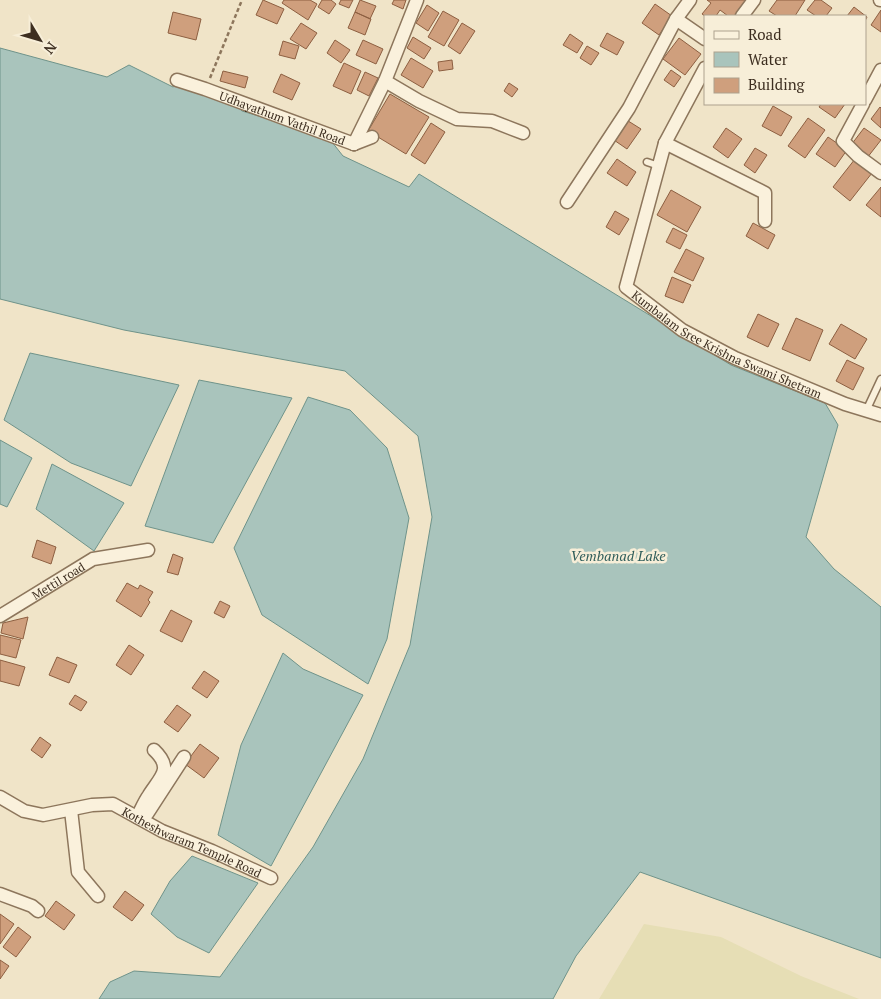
<svg xmlns="http://www.w3.org/2000/svg" width="881" height="999" viewBox="0 0 881 999" font-family="'PT Serif',serif">
	<rect width="100%" height="100%" fill="#f0e4c8"/>
	<!-- farmland -->
	<path fill="#e6deb5" d="M644,924L721,937L801,976L859,999H599Z"/>
	<!-- water -->
	<path fill="#a9c4bc" stroke="#6f938a" d="M0,48L107,77L129,65L173,87L190,77L223,93L242,111L328,137L343,156L409,187L419,174L731,365L825,403L838,425L806,537L834,569L881,607V958L640,872L576,956L553,999H99L110,982L134,971L220,977L313,847L363,759L410,645L432,517L418,436L345,371L124,330L0,299Z
		M30,353L179,385L131,486L71,463L4,420Z
		M199,380L292,398L213,543L145,526Z
		M308,397L350,410L387,448L409,518L387,639L368,684L262,615L234,548Z
		M0,440L32,458L7,507L0,504Z
		M52,464L124,503L94,551L36,509Z
		M283,653L303,669L363,695L271,866L218,835L241,745Z
		M192,856L258,883L209,953L177,937L151,914L170,881Z"/>
	<!-- building -->
	<path fill="#cf9f7d" stroke="#8d5f41" d="M263,0L284,9L277,24L256,15Z
		M284,0H310L317,4L308,20L282,3Z
		M322,0H331L336,4L329,14L318,7Z
		M341,0H353L349,8L339,4Z
		M360,0L376,6L370,19L355,12Z
		M394,0H406L403,9L392,4Z
		M707,0H748L736,16H728L720,10L716,16H705L702,14L711,3Z
		M777,0H805L795,16H777L769,11Z
		M815,0H821L832,8L826,16H816L807,10Z
		M655,4L672,16L659,35L642,23Z
		M427,5L439,13L428,31L416,23Z
		M854,7L867,17L865,21V16H847Z
		M881,10V32L871,25Z
		M443,11L459,20L444,46L428,37Z
		M173,12L201,19L196,40L168,33Z
		M355,12L371,19L365,35L348,28Z
		M301,23L317,33L306,49L290,39Z
		M462,23L475,31L460,54L448,46Z
		M607,33L624,42L617,55L600,46Z
		M570,34L583,43L577,53L563,45Z
		M413,37L431,48L424,59L407,48Z
		M679,38L701,54L685,75L663,59Z
		M335,40L350,50L341,63L327,53Z
		M363,40L383,49L376,64L356,55Z
		M283,41L299,46L295,59L279,55Z
		M587,46L599,53L591,65L580,58Z
		M411,58L433,71L423,88L401,75Z
		M452,60L453,69L439,71L438,62Z
		M344,63L361,71L351,94L333,86Z
		M671,70L681,77L674,87L664,80Z
		M223,71L248,77L245,88L220,81Z
		M365,72L378,78L369,96L357,90Z
		M281,74L300,83L292,100L273,92Z
		M509,83L518,89L512,97L504,91Z
		M390,94L429,117L406,154L368,131Z
		M821,104H845L835,118L819,107Z
		M773,106L792,117L781,136L762,126Z
		M880,107L881,108V128L871,119Z
		M808,118L825,130L805,158L788,146Z
		M625,119L641,129L627,149L611,138Z
		M431,123L445,132L425,164L411,155Z
		M726,128L742,139L728,158L713,147Z
		M864,128L881,140L867,158L851,145Z
		M828,137L847,150L835,167L816,154Z
		M755,148L767,155L755,173L744,165Z
		M617,159L636,172L627,186L607,173Z
		M855,159L872,173L850,201L833,187Z
		M881,187V217L866,205Z
		M671,190L701,207L687,232L657,215Z
		M615,211L629,219L619,235L606,227Z
		M753,223L775,235L768,249L746,236Z
		M673,228L687,235L680,249L666,242Z
		M686,249L704,258L693,281L674,272Z
		M672,277L691,285L683,303L665,296Z
		M758,314L779,324L768,347L747,337Z
		M796,318L823,330L810,361L782,349Z
		M841,324L867,339L855,359L829,344Z
		M847,360L864,368L853,390L836,381Z
		M37,540L56,547L51,564L32,557Z
		M173,554L183,558L178,575L167,572Z
		M127,583L138,589L140,585L153,592L148,600L150,602L141,617L116,601Z
		M220,601L230,606L224,618L214,613Z
		M171,610L192,621L182,642L160,631Z
		M28,617L23,639L1,633L3,623Z
		M0,635L21,640L16,658L0,654Z
		M129,645L144,655L131,675L116,665Z
		M57,657L77,665L69,683L49,675Z
		M0,660L25,667L19,686L0,681Z
		M204,671L219,681L207,698L192,688Z
		M75,695L87,702L81,711L69,704Z
		M177,705L191,715L178,732L164,722Z
		M40,737L51,745L42,758L31,750Z
		M200,744L219,758L204,778L185,764Z
		M125,891L144,905L132,921L113,907Z
		M56,901L75,915L64,930L45,916Z
		M0,914L14,924L0,944Z
		M18,927L31,937L16,957L3,947Z
		M0,960L9,966L0,979Z"/>
	<g fill="none" stroke-linecap="round" stroke-linejoin="round">
		<defs>
			<path id="lane" d="M647,162L659,166
				M866,411L881,379"/>
			<g id="street">
				<path d="M880,0H881"/>
				<path d="M742,16L754,0"/>
				<path d="M676,19L705,39"/>
				<path id="s1" d="M705,68L665,143L626,287L682,330L735,358L845,404L881,415"/>
				<path id="s2" d="M177,80L205,89L354,144"/>
				<path d="M385,81L419,101L457,119L492,121L523,133"/>
				<path d="M865,100L881,70"/>
				<path d="M863,104L843,141L858,156L881,173"/>
				<path d="M665,143L765,193V221"/>
				<path d="M354,144L385,81L417,0"/>
				<path d="M354,144L372,137"/>
				<path d="M567,202L629,108L676,19L690,0"/>
				<path id="s3" d="M0,616L93,559L148,550"/>
				<path id="s4" d="M0,797L24,811L43,815L92,805L113,804L162,831L212,851L271,878"/>
				<path d="M71,810L78,872L98,896"/>
				<path d="M147,814L184,757"/>
				<path d="M137,817C141,810 144,802 149,795C160,777 174,769 154,750"/>
				<path d="M0,894L32,906L38,911"/>
			</g>
		</defs>
		<!-- lane casing -->
		<use href="#lane" stroke="#8d765c" stroke-width="9"/>
		<!-- street casing -->
		<use href="#street" stroke="#8d765c" stroke-width="15"/>
		<!-- path -->
		<path stroke="#8d765c" stroke-width="2.5" stroke-dasharray="4 2.5" stroke-linecap="butt" d="M210,78L242,0"/>
		<!-- lane -->
		<use href="#lane" stroke="#faf1dc" stroke-width="6"/>
		<!-- street -->
		<use href="#street" stroke="#faf1dc" stroke-width="12"/>
	</g>
	<g text-anchor="middle" dominant-baseline="central" stroke-width="5" stroke-linejoin="round" paint-order="stroke">
		<!-- street labels -->
		<g font-size="12" fill="#3d2e20" stroke="#f7eed8">
			<text stroke="none"><textPath href="#s2" startOffset="112">Udhayathum Vathil Road</textPath></text>
			<text stroke="none"><textPath href="#s1" startOffset="351">Kumbalam Sree Krishna Swami Shetram</textPath></text>
			<text stroke="none"><textPath href="#s3" startOffset="68">Mettil road</textPath></text>
			<text stroke="none"><textPath href="#s4" startOffset="206">Kotheshwaram Temple Road</textPath></text>
		</g>
		<!-- water labels -->
		<g font-size="14" font-style="italic" fill="#2f5d5a" stroke="#f7eed8">
			<text x="618" y="555">Vembanad Lake</text>
		</g>
	</g>
	<!-- legend -->
	<rect x="704" y="15" width="162" height="90" fill="#f7eed8" stroke="#ada18e"/>
	<rect x="714" y="31" width="25" height="8" fill="#faf1dc" stroke="#ada18e"/>
	<text x="748" y="40" font-size="15" fill="#3d2e20">Road</text>
	<rect x="714" y="52" width="25" height="15" fill="#a9c4bc" stroke="#ada18e"/>
	<text x="748" y="65" font-size="15" fill="#3d2e20">Water</text>
	<rect x="714" y="78" width="25" height="15" fill="#cf9f7d" stroke="#ada18e"/>
	<text x="748" y="90" font-size="15" fill="#3d2e20">Building</text>
	<!-- north arrow -->
	<g transform="translate(40 40) rotate(128)" stroke="#f7eed8" stroke-width="4" paint-order="stroke">
	<path d="M0-4L9 19L0 12L-9 19Z" fill="#3d2e20"/>
	<text y="-8" font-size="14" font-weight="bold" text-anchor="middle" fill="#3d2e20">N</text>
	</g>
</svg>
